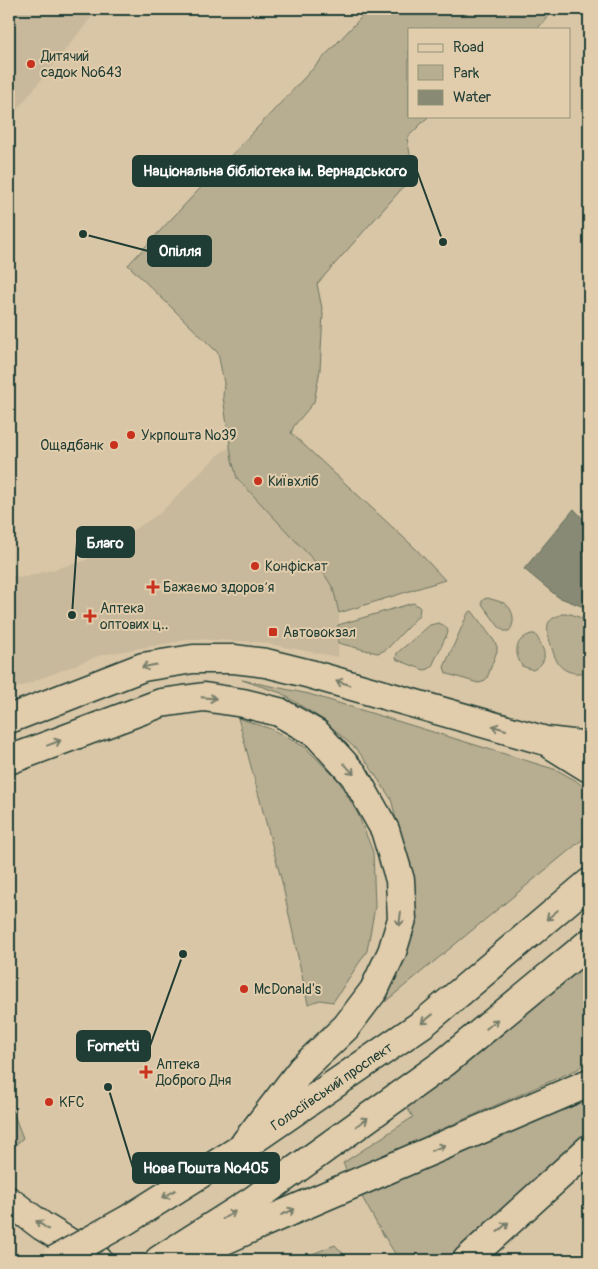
<svg xmlns="http://www.w3.org/2000/svg" width="598" height="1269" viewBox="0 0 598 1269" font-family="Pangolin,sans-serif">
	<rect width="100%" height="100%" fill="#d9c6a6"/>
	<filter id="ink" filterUnits="userSpaceOnUse"><feTurbulence type="fractalNoise" baseFrequency=".02" numOctaves="2"/><feDisplacementMap in="SourceGraphic" scale="10" xChannelSelector="R" yChannelSelector="G"/><feConvolveMatrix kernelMatrix="1 2 1 2 8 2 1 2 1" color-interpolation-filters="sRGB"/></filter>
	<g filter="url(#ink)">
		<!-- built -->
		<path fill="#c8b99c" d="M9,9H98L9,120Z
			M230,447L232,460L319,566L333,588L339,613L338,657L258,642L193,639L101,655L9,691V576L26,577L84,561L159,514L219,454Z"/>
		<!-- green -->
		<path fill="#b7ad91" stroke="#6b7562" d="M369,9H555L537,29H409V116H429L407,138L414,175L317,284L323,313L320,370L314,402L294,426L291,433L416,549L445,580L339,613L333,588L319,566L237,478L232,460L223,397L224,383L218,353L128,265Z
			M488,598C493,600 499,601 504,603C514,609 516,623 509,631H504L499,627L482,604V601L484,599Z
			M413,603L417,605L420,608L419,615L387,649L381,652L377,653L338,643V625Z
			M472,611L495,642L497,647V651L487,678L483,682L478,683L451,675L446,673L444,667L468,613Z
			M562,614H571L589,621V670C580,676 564,673 558,663C554,657 544,628 549,622C552,618 558,616 562,614Z
			M438,623C444,625 447,626 448,632L432,666L429,669L424,670L398,660L396,659L397,653L430,625Z
			M531,634H535C544,648 551,661 533,670L522,666C514,653 514,640 531,634Z
			M242,680L309,694L557,770L575,780L589,791V834L385,1002L407,931L405,853L391,799L368,764L357,750L325,721L281,693Z
			M238,718L271,729L305,747L338,780L358,814L373,852L375,907L367,951L333,1002L320,1000L308,1004L282,882Z
			M589,958V1058L578,1069L347,1171L343,1163L413,1117L403,1102Z
			M589,1097V1133L482,1230L453,1260H399L378,1226L361,1195Z
			M9,1102L23,1138L9,1151Z
			M335,1245L349,1260H297Z"/>
		<!-- water -->
		<path fill="#888a74" stroke="#5e6b5a" d="M574,509L585,521L589,518V609L558,597L524,569Z"/>
		<g fill="none" stroke-linecap="round" stroke-linejoin="round">
			<defs>
				<path id="primary" d="M9,719L143,667L193,659H234L266,663L310,674L546,741L589,746
					M552,745L589,768
					M9,760L161,703L204,697L243,703L279,712L317,734L354,775L385,830L400,880L402,919L392,952L374,990L346,1027L302,1069L245,1143
					M9,1201L42,1226L98,1260
					M180,1260L265,1222L589,1083
					M467,1260L589,1149"/>
				<g id="highway">
					<path id="s1" d="M240,1149L425,1022L589,883"/>
					<path d="M159,1260L252,1201L444,1063L589,943"/>
				</g>
			</defs>
			<!-- primary casing -->
			<use href="#primary" stroke="#1f3d34" stroke-width="31"/>
			<!-- highway casing -->
			<use href="#highway" stroke="#1f3d34" stroke-width="31"/>
			<!-- primary -->
			<use href="#primary" stroke="#e1ccab" stroke-width="28"/>
			<!-- highway -->
			<use href="#highway" stroke="#e1ccab" stroke-width="28"/>
			<defs>
				<path id="highway-bridge" d="M55,1260L127,1220L240,1149"/>
			</defs>
			<!-- highway-bridge casing -->
			<use href="#highway-bridge" stroke="#1f3d34" stroke-width="31" stroke-linecap="butt"/>
			<!-- highway-bridge -->
			<use href="#highway-bridge" stroke="#e1ccab" stroke-width="28"/>
		</g>
		<!-- one-way arrows -->
		<defs><path id="oneway-shaft" d="M-6 0H5M1.5-3L5.5 0L1.5 3" fill="none" stroke-width="1.6" stroke-linecap="round" stroke-linejoin="round" transform="scale(1.25)"/></defs>
		<g stroke="#767d6a">
			<use href="#oneway-shaft" transform="translate(149 666) rotate(169)"/>
			<use href="#oneway-shaft" transform="translate(343 683) rotate(-164)"/>
			<use href="#oneway-shaft" transform="translate(209 698) rotate(5)"/>
			<use href="#oneway-shaft" transform="translate(499 728) rotate(-164)"/>
			<use href="#oneway-shaft" transform="translate(54 743) rotate(-21)"/>
			<use href="#oneway-shaft" transform="translate(349 769) rotate(48)"/>
			<use href="#oneway-shaft" transform="translate(552 915) rotate(140)"/>
			<use href="#oneway-shaft" transform="translate(400 919) rotate(97)"/>
			<use href="#oneway-shaft" transform="translate(427 1019) rotate(142)"/>
			<use href="#oneway-shaft" transform="translate(492 1024) rotate(-40)"/>
			<use href="#oneway-shaft" transform="translate(362 1122) rotate(-36)"/>
			<use href="#oneway-shaft" transform="translate(438 1148) rotate(-23)"/>
			<use href="#oneway-shaft" transform="translate(169 1194) rotate(148)"/>
			<use href="#oneway-shaft" transform="translate(288 1212) rotate(-23)"/>
			<use href="#oneway-shaft" transform="translate(229 1215) rotate(-32)"/>
			<use href="#oneway-shaft" transform="translate(42 1225) rotate(-145)"/>
			<use href="#oneway-shaft" transform="translate(503 1227) rotate(-42)"/>
		</g>
	</g>
	<!-- markers -->
	<g fill="#c8321e" stroke="#e1ccab" stroke-width="2">
		<circle cx="31" cy="64" r="5"/>
		<circle cx="131" cy="435" r="5"/>
		<circle cx="114" cy="445" r="5"/>
		<circle cx="258" cy="481" r="5"/>
		<circle cx="255" cy="566" r="5"/>
		<path d="M150.5 579.5h5v5h5v5h-5v5h-5v-5h-5v-5h5z"/>
		<path d="M87.5 608.5h5v5h5v5h-5v5h-5v-5h-5v-5h5z"/>
		<rect x="268" y="627" width="10" height="10" rx="2.5"/>
		<circle cx="244" cy="989" r="5"/>
		<path d="M143.5 1064.5h5v5h5v5h-5v5h-5v-5h-5v-5h5z"/>
		<circle cx="49" cy="1102" r="5"/>
	</g>
	<g text-anchor="middle" dominant-baseline="central" stroke-width="4" stroke-linejoin="round" paint-order="stroke">
		<!-- poi labels -->
		<g font-size="14" fill="#1f3d34" stroke="#e1ccab" text-anchor="start">
			<text x="41" y="56">Дитячий<tspan x="41" dy="16">садок №643</tspan></text>
			<text x="141" y="435">Укрпошта №39</text>
			<text x="104" y="445" text-anchor="end">Ощадбанк</text>
			<text x="268" y="481">Київхліб</text>
			<text x="265" y="566">Конфіскат</text>
			<text x="163" y="587">Бажаємо здоровʼя</text>
			<text x="100" y="608">Аптека<tspan x="100" dy="16">оптових ц‥</tspan></text>
			<text x="283" y="632">Автовокзал</text>
			<text x="254" y="989">McDonald's</text>
			<text x="156" y="1064">Аптека<tspan x="156" dy="16">Доброго Дня</tspan></text>
			<text x="59" y="1102">KFC</text>
		</g>
		<!-- street labels -->
		<g font-size="14" fill="#1f3d34" stroke="#e1ccab">
			<text stroke="none"><textPath href="#s1" startOffset="111">Голосіївський проспект</textPath></text>
		</g>
	</g>
	<!-- callouts -->
	<path fill="none" stroke="#1f3d34" stroke-width="2" d="M443 242L417 171M83 234L148 251M72 615L77 542M183 954L150 1046M108 1087L133 1168"/>
	<g fill="#1f3d34" stroke="#e1ccab" stroke-width="2">
		<circle cx="443" cy="242" r="5"/>
		<circle cx="83" cy="234" r="5"/>
		<circle cx="72" cy="615" r="5"/>
		<circle cx="183" cy="954" r="5"/>
		<circle cx="108" cy="1087" r="5"/>
	</g>
	<g fill="#1f3d34" stroke="#1f3d34" stroke-width="2">
		<rect x="133" y="156" width="284" height="30" rx="5"/>
		<rect x="148" y="236" width="63" height="30" rx="5"/>
		<rect x="77" y="527" width="57" height="30" rx="5"/>
		<rect x="77" y="1031" width="73" height="30" rx="5"/>
		<rect x="133" y="1153" width="146" height="30" rx="5"/>
	</g>
	<g font-size="15" text-anchor="middle" font-weight="bold" fill="#fff">
		<text x="275" y="176">Національна бібліотека ім. Вернадського</text>
		<text x="180" y="256">Опілля</text>
		<text x="105" y="548">Благо</text>
		<text x="113" y="1051">Fornetti</text>
		<text x="206" y="1173">Нова Пошта №405</text>
	</g>
	<!-- margin -->
	<rect width="598" height="1269" fill="none" stroke="#e1ccab" stroke-width="30"/>
	<rect x="15" y="15" width="568" height="1239" fill="none" stroke="#1f3d34" stroke-width="2" filter="url(#ink)"/>
	<!-- legend -->
	<rect x="408" y="28" width="162" height="90" fill="#e1ccab" stroke="#93937b"/>
	<rect x="418" y="44" width="25" height="8" fill="#e1ccab" stroke="#93937b"/>
	<text x="453" y="52" font-size="15" fill="#1f3d34">Road</text>
	<rect x="418" y="65" width="25" height="15" fill="#b7ad91" stroke="#93937b"/>
	<text x="453" y="78" font-size="15" fill="#1f3d34">Park</text>
	<rect x="418" y="90" width="25" height="15" fill="#888a74" stroke="#93937b"/>
	<text x="453" y="102" font-size="15" fill="#1f3d34">Water</text>
</svg>
